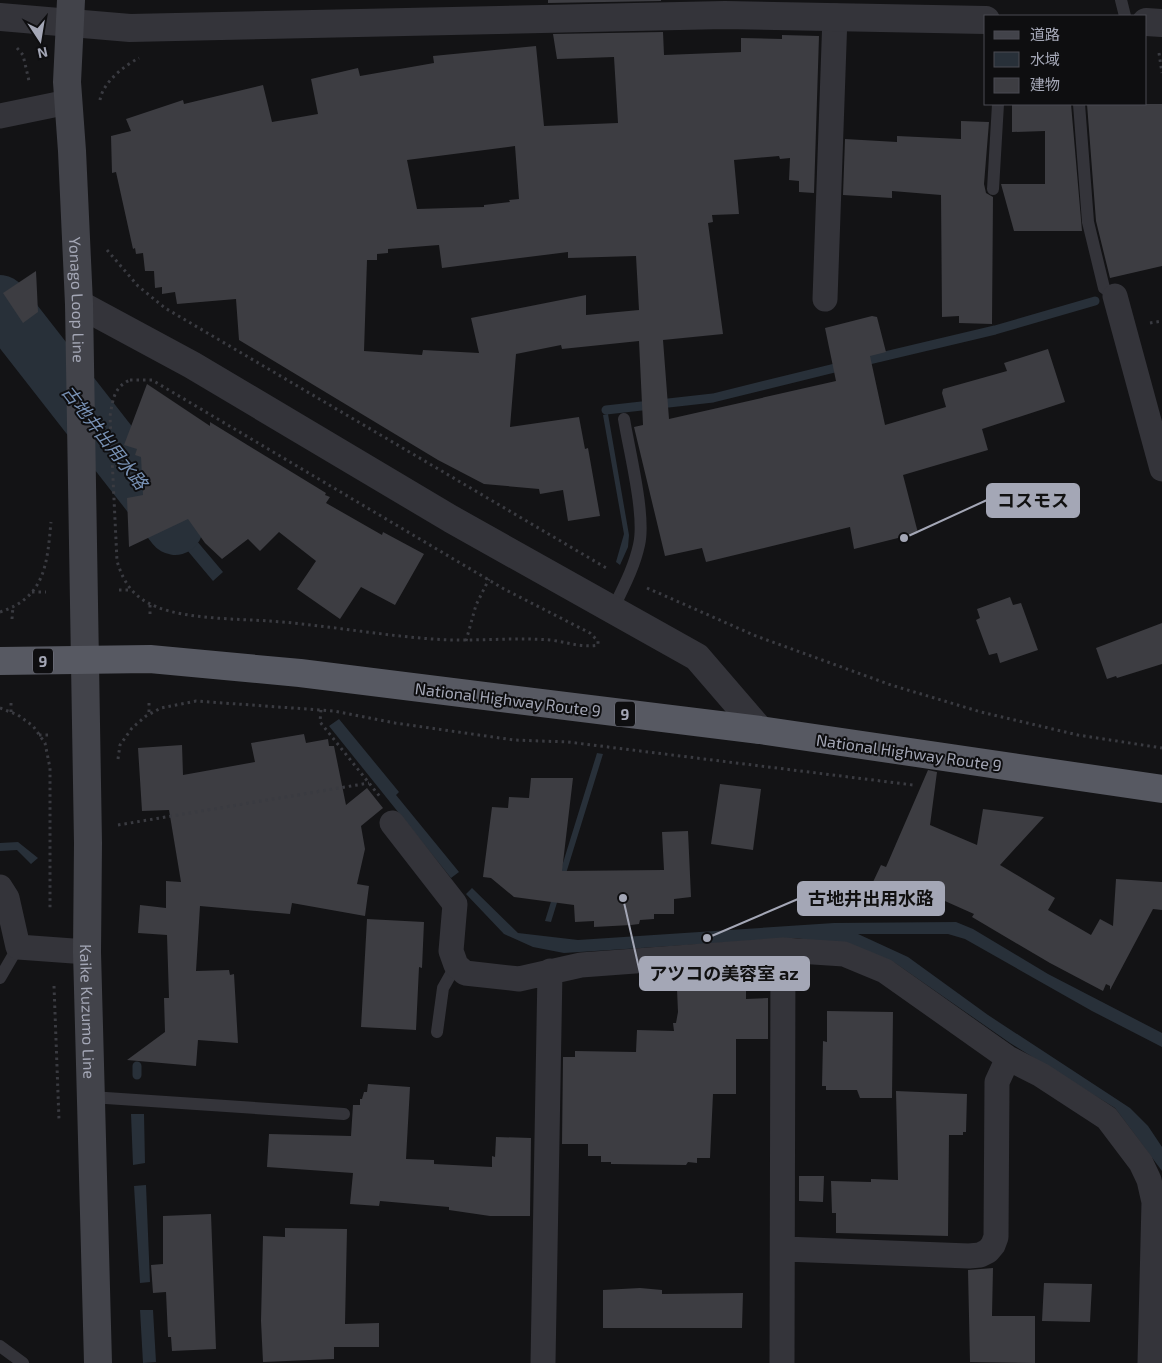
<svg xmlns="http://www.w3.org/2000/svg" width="1162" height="1363" viewBox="0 0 1162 1363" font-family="'Exo 2','Noto Sans JP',sans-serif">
	<rect width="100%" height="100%" fill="#131315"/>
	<!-- water -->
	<path fill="#283039" d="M0,293L37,339L36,360L0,313Z
		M608,414L629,535L628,547L620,565L616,562L624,534L603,415Z
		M126,457L223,572L213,581L125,476Z
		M339,719L399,792L396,795L459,872L451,878L329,726Z
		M597,753L603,754L551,922L545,921Z
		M18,842L38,858L31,864L17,850L0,851V843Z
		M472,888L518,933L578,940L834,923L956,922L973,929L1048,974L1162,1033V1047L1092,1011L965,939L948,934H858L908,957L988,1015L1130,1108L1148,1126L1162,1147V1171L1115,1108L1010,1043L895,963L857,947L796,938L564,953L533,947L504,934L466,894Z
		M131,1114H144L145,1163L133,1165Z
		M146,1185L150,1282L140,1283L134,1186Z
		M140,1310H153L156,1362L143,1363Z"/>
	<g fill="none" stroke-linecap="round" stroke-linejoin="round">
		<!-- stream -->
		<path stroke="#283039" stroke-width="9" d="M860,362L995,330L1095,301
			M606,410L713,398L843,366
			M137,1066V1075"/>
		<!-- river -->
		<path stroke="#283039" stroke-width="56" d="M0,303L175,527"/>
	</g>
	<!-- building -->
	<path fill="#3d3d42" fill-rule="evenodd" d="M548,0H661V1L548,3Z
		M663,32L664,55L741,52V38L782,39V35L819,36L814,193L799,192V181L789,180L790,158L780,159L779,156L734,160L739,214L712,215L713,222L708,223L723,334L663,340L669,419L836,381L825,328L872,316L877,317L886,352L870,356L885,425L946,407L942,393L943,389L1007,371L1004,363L1048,349L1065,402L982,429L988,450L903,475L918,533L854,549L850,527L706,562L702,548L665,556L634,427L643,425L639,341L562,349L561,345L516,354L510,427L579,417L585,449L588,448L600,516L568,521L563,490L540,494L539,489L484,484L438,460L239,340L236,299L177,304L175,292L162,294V287L155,288L154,271H145L143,253L136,254L135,248L133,249L116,172L112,173L111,136L131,131L126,119L183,100L184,104L263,85L272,122L318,114L311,79L358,68L360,76L434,63L433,56L536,46L544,126L618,123L614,57L557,59L553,34ZM515,146L519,199L509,200L510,202L484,205V207L417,209L407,160ZM439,245L442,268L568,252V258L636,256L639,310L586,315V295L471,318L479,353L423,350L422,355L364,351L367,260H377V254L388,253V249Z
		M1012,104H1071L1082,231H1014L1001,184H1045V131L1012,132Z
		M1087,104H1162V266L1110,278L1096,221Z
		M961,121L989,122L984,184L986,193L993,197L992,324L959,323V316L942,317L941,195L892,191V198L843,195L845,139L897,142V136L961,139Z
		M36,271L38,312L23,323L3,293Z
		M147,384L210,426V422L326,493L325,495L330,497L326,503L382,535L383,532L424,554L395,605L361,587L340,619L297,589L316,561L279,532L260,551L248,539L222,559L205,543L188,519L129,547L127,498L143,495L141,457L135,455L137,449L124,445Z
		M1010,597L1013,605L1021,603L1038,650L1000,663L997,653L989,655L976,620L980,618L977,609Z
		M1162,623V664L1117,678L1116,676L1107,679L1096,648Z
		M304,734L306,743L328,739L329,746H334L346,805L367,788L383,808L361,826L365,849L357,884L369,886L365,916L292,903L290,914L200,906L196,971L229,970L230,975L234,974L238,1043L198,1040L196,1066L127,1060L165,1032L164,998H169L167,935L138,933L140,905L166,908V881L181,882L169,810L142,811L138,748L182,745L183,775L255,762L251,743Z
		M928,770L937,772L930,825L977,845L983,809L1044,817L1000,865L1055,898L1048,910L1091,935L1100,919L1113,926L1116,879L1162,882V910L1153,909L1110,990V986L1106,984L1103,991L1050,963L972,917L974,914L918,889L912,902L906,899L902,908L889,902L886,908L865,899L881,865L886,867Z
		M531,778H573L562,871L664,870L662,832L688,831L691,897L674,899V914H654V919L640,920L639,924L631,925L594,927V921L575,922L574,905L514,897L491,878L483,877L492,807L508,808L509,797L529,798Z
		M720,784L761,789L753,850L711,844Z
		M367,919L424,922L422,968L419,967L416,1030L361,1027Z
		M696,986H724V990H746V999L768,998V1039H736V1094H713L710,1158H697V1163L688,1162L686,1165L611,1164V1162H601V1156H588V1144H562L563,1057H575V1051L636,1052L637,1030L674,1031L673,1023H676L678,1012L677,989H696Z
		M827,1011L893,1012L892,1098H860L857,1090H826V1086H822L823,1041L827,1042Z
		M368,1084L410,1087L406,1159L434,1160V1164L492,1167V1156L495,1157L496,1137L531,1138L530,1216H490L449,1210V1207L380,1201L379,1206L350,1204L353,1173L267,1167L269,1134L351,1136L353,1105H360V1099H362L364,1092H367Z
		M896,1091L967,1094L966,1132H963V1135H949L948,1236L836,1233V1213H832L831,1181L871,1182V1179L898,1180Z
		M799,1176H824L823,1202L799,1201Z
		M211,1214L216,1349L172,1351L171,1337H168L166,1292L153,1293L151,1265L163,1264V1216Z
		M285,1228L347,1229L345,1324L379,1323V1347H334V1359L263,1362L261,1321L263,1236L285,1237Z
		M993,1268L992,1316H1035V1363L970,1362L968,1270Z
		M1044,1283L1092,1284L1090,1322L1042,1321Z
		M640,1288L662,1290V1294L743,1293L742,1328H603V1290Z"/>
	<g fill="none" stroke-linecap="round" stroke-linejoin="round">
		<!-- path -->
		<path stroke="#3a3b41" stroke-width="3" stroke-dasharray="2.5 4" stroke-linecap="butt" d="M17,48L23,55L29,81
			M1159,53L1162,73
			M100,100C103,82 124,66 139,58
			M107,250L138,286L165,308L608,569
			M1150,323L1162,321
			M130,380H152L504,589L590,633L598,641V645C581,648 567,642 550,640C511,637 471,642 432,639C378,635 324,625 270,621C238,619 186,619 157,607C134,598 124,584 117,561L110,416C113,399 114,387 130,380Z
			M647,588L756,636L891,685L981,712L1078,735L1162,748
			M119,590H129
			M32,592H46
			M0,612C46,597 47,563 51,522
			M150,614V604
			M12,619L13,606
			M466,641L476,605L489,579
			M149,703V714
			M0,708L18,715L33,726L45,743L50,768V911
			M321,710L320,722L381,798
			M11,712V701
			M39,735H52
			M118,759L120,745L132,728L146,716L161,708L196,701L334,711L395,723L514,740L568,742L913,785
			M118,825L369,783
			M54,986L59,1120"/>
		<!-- service -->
		<path stroke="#34343a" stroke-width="12" d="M1121,0L1125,16
			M1079,104L1088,222L1104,288L1115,296
			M993,189L998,104
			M613,609C623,588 634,568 639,545C646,516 629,450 624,419
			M0,978L18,947
			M437,1032L443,988L456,965
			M91,1097L344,1114
			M0,1346L23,1363"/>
		<!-- minor -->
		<path stroke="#34343a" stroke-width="25" d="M0,116L68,102
			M1115,296L1162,469
			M825,299L835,16
			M392,823L455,904L451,951L456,965L465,973L519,979L581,965L783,950L844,954L885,971L1008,1058L1041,1075L1107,1118L1141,1163L1149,1180L1154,1202L1150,1363
			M0,887L7,898L18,947L87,952
			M784,1249L969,1256L980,1255L988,1251L993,1245L996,1237L997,1082L1008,1058
			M543,1363L550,971
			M782,1363L783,950"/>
		<!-- tertiary -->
		<path stroke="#34343a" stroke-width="28" d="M0,17L130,28L725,15L986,20
			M1146,22L1162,23
			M79,304L192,365L451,519L697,657L760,730"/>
		<!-- secondary -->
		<path stroke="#42434a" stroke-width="28" id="s1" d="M71,0L67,82L72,151L79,304L88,843L87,952L98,1363"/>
		<!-- trunk -->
		<path stroke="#575962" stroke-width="28" d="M0,661L150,659L300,673L760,730L1162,789"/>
	</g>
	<g text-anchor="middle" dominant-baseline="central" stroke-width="4" stroke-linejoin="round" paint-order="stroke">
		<!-- shield labels -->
		<g fill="#0e0e10" stroke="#777984" stroke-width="1">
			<rect x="33" y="648.5" width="20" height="25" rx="4"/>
			<rect x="615" y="701.5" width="20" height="25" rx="4"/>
		</g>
		<g font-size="15" font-weight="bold" fill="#a4a7b6">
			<text x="43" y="661">9</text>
			<text x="625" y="714">9</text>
		</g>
		<!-- street labels -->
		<g font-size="16" fill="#a4a7b6" stroke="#0e0e10">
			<text stroke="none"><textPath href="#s1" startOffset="300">Yonago Loop Line</textPath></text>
			<text transform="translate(508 699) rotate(7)">National Highway Route 9</text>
			<text transform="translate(909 752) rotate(8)">National Highway Route 9</text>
			<text stroke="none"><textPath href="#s1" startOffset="1012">Kaike Kuzumo Line</textPath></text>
		</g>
		<!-- water labels -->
		<g font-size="18" font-style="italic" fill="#7891b4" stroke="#0e0e10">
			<text transform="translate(105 437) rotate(52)">古地井出用水路</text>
		</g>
	</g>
	<!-- callouts -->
	<path fill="none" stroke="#a4a7b6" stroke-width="2" d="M904 538L987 500M707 938L798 899M623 898L640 973"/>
	<g fill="#a4a7b6" stroke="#0e0e10" stroke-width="2">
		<circle cx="904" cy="538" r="5"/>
		<circle cx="707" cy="938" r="5"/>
		<circle cx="623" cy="898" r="5"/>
	</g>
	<g fill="#a4a7b6" stroke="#a4a7b6" stroke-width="2">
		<rect x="987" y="484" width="92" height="33" rx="5"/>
		<rect x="798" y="882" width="146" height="33" rx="5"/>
		<rect x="640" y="957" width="169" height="33" rx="5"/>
	</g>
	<g font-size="18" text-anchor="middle" font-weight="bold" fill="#111">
		<text x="1033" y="507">コスモス</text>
		<text x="871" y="905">古地井出用水路</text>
		<text x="724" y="980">アツコの美容室 az</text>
	</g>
	<!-- legend -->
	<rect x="984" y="15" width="162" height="90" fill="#0e0e10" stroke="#4a4b52"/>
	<rect x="994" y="31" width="25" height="8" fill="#42434a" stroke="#4a4b52"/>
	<text x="1030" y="40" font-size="15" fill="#a4a7b6">道路</text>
	<rect x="994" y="52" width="25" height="15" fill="#283039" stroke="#4a4b52"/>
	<text x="1030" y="65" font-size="15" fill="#a4a7b6">水域</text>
	<rect x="994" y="78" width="25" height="15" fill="#3d3d42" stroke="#4a4b52"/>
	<text x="1030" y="90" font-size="15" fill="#a4a7b6">建物</text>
	<!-- north arrow -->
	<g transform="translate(40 40) rotate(168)" stroke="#0e0e10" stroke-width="4" paint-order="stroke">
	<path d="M0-4L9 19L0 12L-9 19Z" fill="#a4a7b6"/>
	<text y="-8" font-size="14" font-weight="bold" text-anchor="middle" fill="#a4a7b6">N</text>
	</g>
</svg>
